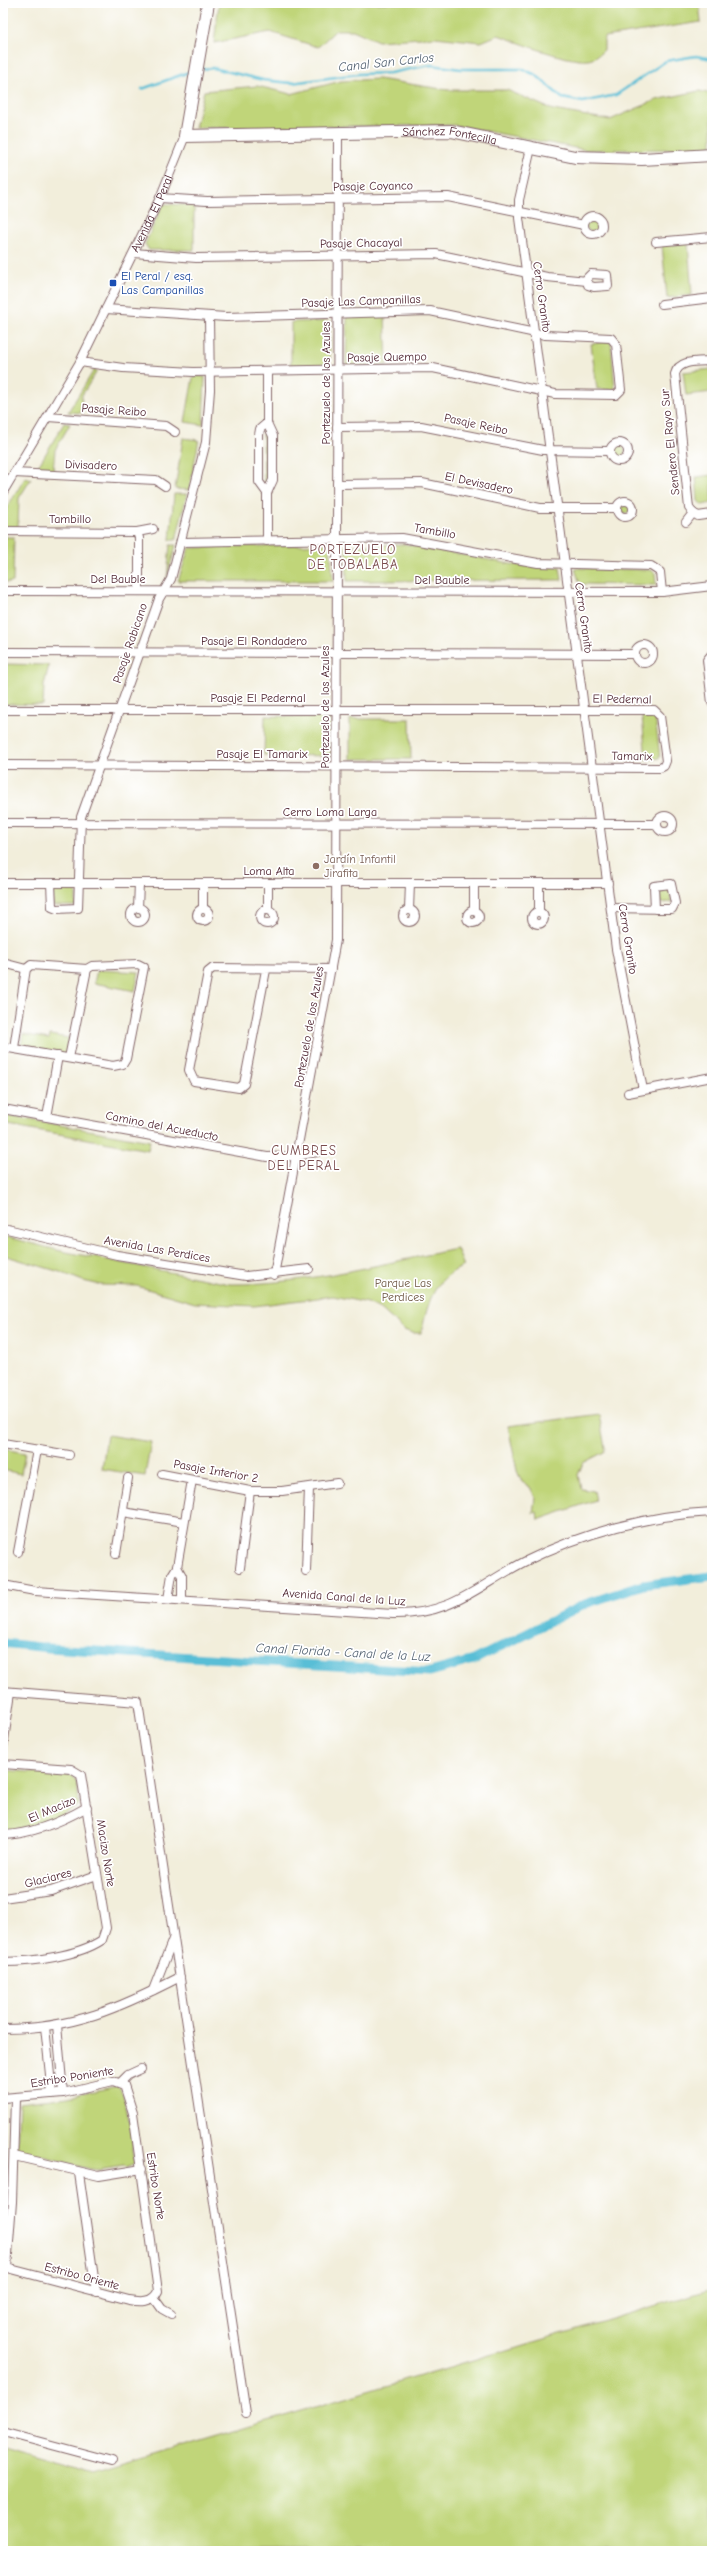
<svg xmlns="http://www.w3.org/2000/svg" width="715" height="2554" viewBox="0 0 715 2554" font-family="'Comic Neue',sans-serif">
	<rect width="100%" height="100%" fill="#fff"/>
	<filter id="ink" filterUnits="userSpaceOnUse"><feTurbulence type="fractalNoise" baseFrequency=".025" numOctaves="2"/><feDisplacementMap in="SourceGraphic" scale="8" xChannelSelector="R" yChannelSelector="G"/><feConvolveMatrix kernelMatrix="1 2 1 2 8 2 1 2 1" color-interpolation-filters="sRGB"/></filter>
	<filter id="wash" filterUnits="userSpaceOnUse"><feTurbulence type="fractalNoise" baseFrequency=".012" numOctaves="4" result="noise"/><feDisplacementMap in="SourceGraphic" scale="16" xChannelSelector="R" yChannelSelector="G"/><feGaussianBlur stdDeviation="0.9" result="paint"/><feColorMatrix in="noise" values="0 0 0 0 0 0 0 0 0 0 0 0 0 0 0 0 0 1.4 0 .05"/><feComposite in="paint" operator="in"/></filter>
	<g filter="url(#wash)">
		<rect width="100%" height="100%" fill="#f2eedb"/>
		<!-- green -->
		<path fill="#c0d579" stroke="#857a52" d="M219,3H699L701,22L604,37V50C601,53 596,57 592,59C575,66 516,41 498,35L481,42L435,37L378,41L353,30H336L318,47L270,32L214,43Z
			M378,79L448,90H507L553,110L610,120L656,100L699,91L712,94V146L700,149L586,150L454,125L195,128L204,91L257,86L291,94L341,81Z
			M163,204L194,205V250H149L145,244Z
			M586 225a7 7 0 1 1 14 0a7 7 0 1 1-14 0Z
			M688,243L692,295L667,298L662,245Z
			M385,315L387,365L346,366L347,316Z
			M330,321V366H291V322Z
			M606,341L611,342L615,390L597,389L591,344Z
			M712,369V392L686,395L683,372Z
			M94,370L97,371L82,395L81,413L68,412Z
			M199,376L205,377L203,425L185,422L193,378Z
			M64,423L70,424L55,450L53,471L36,470Z
			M266,428L269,433L268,487L264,483L263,431Z
			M183,438L199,440L189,490L175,489Z
			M611 451a7 7 0 1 1 14 0a7 7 0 1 1-14 0Z
			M712,475V503L702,505L698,501L696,477Z
			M25,478L31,479L19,498L18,527H3V514Z
			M174,494H187L176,540H170Z
			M619 508a6 6 0 1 1 12 0a6 6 0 1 1-12 0Z
			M3,537H14L13,582L3,583Z
			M330,544L333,581H178L189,548Z
			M405,544L521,566L560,567L562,580L347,581L346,546Z
			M170,545H176L167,578Z
			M580,568L651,570L655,573L656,585L580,584L575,569Z
			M3,664L49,665L44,685L43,705L3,704Z
			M655,715L660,758L646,760L642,716Z
			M265,716L330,717V756L264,755Z
			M350,719H410L411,759H350Z
			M53,887L76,888V906H53Z
			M670,887L671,902L660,903L659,888Z
			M97,970L139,972L135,991L94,983Z
			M23,1034L49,1039L50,1035L69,1038L66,1054L21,1046Z
			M3,1115L150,1141L148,1150L3,1124Z
			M3,1236L61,1251L230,1284C306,1285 382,1263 457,1249L464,1266C432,1280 429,1301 421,1333H413L404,1330L382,1310L368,1303L333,1296L254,1306L195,1303L137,1286L101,1285L83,1281L60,1272L3,1255Z
			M599,1414L605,1448L604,1452L583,1463L578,1475L581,1489L594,1491L596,1500L538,1520L537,1512L533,1513L535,1497L530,1487L522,1482L517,1471L508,1426Z
			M107,1435L151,1442L145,1476L102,1469Z
			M3,1449L25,1453L21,1474L3,1470Z
			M3,1770L72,1775L77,1781L79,1804C59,1821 29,1829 3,1830Z
			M117,2086C128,2093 133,2150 135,2164L126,2168L124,2166L99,2170L90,2169L35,2154V2158L17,2149L19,2103L68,2097Z
			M712,2289V2551H3V2448L93,2473Z"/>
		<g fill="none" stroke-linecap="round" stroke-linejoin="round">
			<!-- stream -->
			<path stroke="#58bed6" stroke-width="2.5" d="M201,69L213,68L263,80L291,83L358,74L390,73L431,65L461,69H522L536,75L562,98L583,102L616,95L666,61L696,56L712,59
				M142,89L192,71"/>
			<!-- canal -->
			<path stroke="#58bed6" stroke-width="9" d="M3,1643L49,1648L430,1672L474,1660L585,1604L643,1585L712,1576"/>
		</g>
	</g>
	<g filter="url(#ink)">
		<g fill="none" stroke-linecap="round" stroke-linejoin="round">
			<defs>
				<g id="street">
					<path d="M531,148L519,200V218L616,949L643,1090"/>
					<path d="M160,198L207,201L448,197L584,225"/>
					<circle cx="593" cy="225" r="9"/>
					<path d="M656,242L712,237"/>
					<path d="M134,253L196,258L436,254L547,277L587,281"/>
					<path d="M591,274L607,275L608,286L594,287L588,285L587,278Z"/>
					<path d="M662,304L712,298"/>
					<path d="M80,362L123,368L193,372L433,368L555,394L616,395L621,390L616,344L611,338L545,335L430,311L226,317L106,309"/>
					<path d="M267,371V423L273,436V480L267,493V541"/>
					<path d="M48,417L166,426L175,432"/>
					<path d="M267,423L260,429L259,435V482L267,493"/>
					<path d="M337,427L421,426L543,450L609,451"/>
					<circle cx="619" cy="452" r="9"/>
					<path d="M14,473L156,480L165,486"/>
					<path d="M337,484L422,483L540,508H615"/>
					<path id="s1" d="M3,492L80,362L160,198L185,136"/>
					<circle cx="625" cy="509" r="8"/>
					<path d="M693,513L689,508L675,374C679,359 699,362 712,361"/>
					<path d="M693,513L698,516L712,514"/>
					<path d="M686,522L693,513"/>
					<path d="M3,531L137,532L139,538V591"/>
					<path d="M137,532L153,529"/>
					<path d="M182,542L402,538L538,563L651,566L660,572L662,592"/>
					<path d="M3,591L662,592L712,586"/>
					<circle cx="644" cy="654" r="9"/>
					<path d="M3,652L634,654"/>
					<path d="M712,654L707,660L712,703"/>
					<path d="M3,710H654L660,716L666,761L664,766L660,768L3,765"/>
					<circle cx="665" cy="824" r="8"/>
					<path d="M3,823L657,824"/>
					<path d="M3,883H608"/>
					<path d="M51,883L52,907L57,909L78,908L81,817L159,599L171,579L206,442L210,390L209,317"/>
					<path d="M203,883V908"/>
					<path d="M138,908L139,883"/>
					<path d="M611,908L669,909H672L675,903L671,884L654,886L655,909"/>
					<circle cx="138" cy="915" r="7"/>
					<circle cx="203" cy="915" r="6"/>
					<circle cx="409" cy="916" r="6"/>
					<path d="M268,910V883"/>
					<path d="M409,910L410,883"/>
					<circle cx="267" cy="917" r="7"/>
					<path d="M474,911V883"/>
					<circle cx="473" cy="917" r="6"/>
					<circle cx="538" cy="918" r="6"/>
					<path d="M539,912V883"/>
					<path d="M3,963L26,969"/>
					<path d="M266,970L244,1084L239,1088L194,1081L189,1070L208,972L213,968L331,969"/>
					<path d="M3,1047L113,1066L123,1064L126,1059L144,967L138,964L92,966L87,969L31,965L26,969L25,975L14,1048"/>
					<path d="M69,1058L87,969"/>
					<path d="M628,1093L712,1077"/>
					<path d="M3,1109L267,1157L297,1156L317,1152"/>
					<path d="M47,1117L58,1056"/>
					<path d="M3,1228L117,1255L246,1276L309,1269"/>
					<path d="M274,1275L336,940L338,133"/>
					<path d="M3,1444L69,1455"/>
					<path d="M162,1474L250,1491H282L337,1483"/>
					<path d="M123,1512L184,1522"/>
					<path d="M18,1552L37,1450"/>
					<path d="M116,1554L128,1478"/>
					<path d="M177,1567L182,1576V1600"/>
					<path d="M240,1568L250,1491"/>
					<path d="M306,1571L309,1488"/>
					<path d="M3,1585L35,1591L393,1614C454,1615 476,1586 526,1561C582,1533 649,1515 712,1512"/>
					<path d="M168,1599L172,1575L177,1567L192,1480"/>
					<path d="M3,1691L138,1702L246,2413"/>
					<path d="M3,1747L11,1692"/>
					<path d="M3,1764L71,1769L81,1775L106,1928L102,1940C78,1956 32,1962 3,1962"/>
					<path d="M3,1835C33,1834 61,1822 87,1807"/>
					<path d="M3,1898L51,1891L97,1875"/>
					<path d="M153,1990L173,1939"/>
					<path d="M57,2025L63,2093"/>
					<path d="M45,2027L52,2094"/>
					<path d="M3,2029C73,2029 120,2008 180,1977"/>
					<path d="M121,2082L128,2075L141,2069"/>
					<path d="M3,2098L63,2093L113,2081L124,2085L133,2113L158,2291C153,2303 140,2302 129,2300L3,2267"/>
					<path d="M14,2156L99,2176L142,2169"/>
					<path d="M79,2173L96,2292"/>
					<path d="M7,2268L12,2202L15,2098"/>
					<path d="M154,2298L162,2309L171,2314"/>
					<path d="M3,2432L112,2461"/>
				</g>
				<g id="secondary">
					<path id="s2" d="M208,3L185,136L451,131L575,157L642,159L712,155"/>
				</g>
			</defs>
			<!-- street casing -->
			<use href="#street" stroke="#856769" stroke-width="10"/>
			<!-- secondary casing -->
			<use href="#secondary" stroke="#856769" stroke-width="14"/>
			<!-- street -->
			<use href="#street" stroke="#fff" stroke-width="8"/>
			<!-- secondary -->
			<use href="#secondary" stroke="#fff" stroke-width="12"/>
		</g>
	</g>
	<!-- markers -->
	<rect fill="#1a4fb4" stroke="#fff" stroke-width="1.5" x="109" y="279" width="8" height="8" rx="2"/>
	<circle fill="#8d6e63" stroke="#fff" stroke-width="1.5" cx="316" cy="866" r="4"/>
	<g text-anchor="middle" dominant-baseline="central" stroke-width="3.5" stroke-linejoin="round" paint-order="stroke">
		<!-- street labels -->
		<g font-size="12" fill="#4a1f2b" stroke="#fff">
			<text stroke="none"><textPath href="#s2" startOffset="400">Sánchez Fontecilla</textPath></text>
			<text transform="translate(373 186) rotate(-1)">Pasaje Coyanco</text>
			<text stroke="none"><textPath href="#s1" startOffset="316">Avenida El Peral</textPath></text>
			<text transform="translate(361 243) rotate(-1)">Pasaje Chacayal</text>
			<text transform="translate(542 297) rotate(82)">Cerro Granito</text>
			<text transform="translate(361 301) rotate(-2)">Pasaje Las Campanillas</text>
			<text transform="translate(387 357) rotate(-1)">Pasaje Quempo</text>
			<text transform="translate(326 383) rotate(-90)">Portezuelo de los Azules</text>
			<text transform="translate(114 410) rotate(4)">Pasaje Reibo</text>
			<text transform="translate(476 424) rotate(12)">Pasaje Reibo</text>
			<text transform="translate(670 442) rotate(-96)">Sendero El Rayo Sur</text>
			<text transform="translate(91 465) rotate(2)">Divisadero</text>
			<text transform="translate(479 483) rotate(12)">El Devisadero</text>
			<text x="70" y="519">Tambillo</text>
			<text transform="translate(435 531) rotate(10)">Tambillo</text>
			<text x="118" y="579">Del Bauble</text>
			<text x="442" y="580">Del Bauble</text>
			<text transform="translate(584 618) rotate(82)">Cerro Granito</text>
			<text x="254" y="641">Pasaje El Rondadero</text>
			<text transform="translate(130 643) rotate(-71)">Pasaje Rabicano</text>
			<text x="258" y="698">Pasaje El Pedernal</text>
			<text transform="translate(622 699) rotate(1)">El Pedernal</text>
			<text transform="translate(325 707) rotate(-90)">Portezuelo de los Azules</text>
			<text x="262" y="754">Pasaje El Tamarix</text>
			<text transform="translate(632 756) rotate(1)">Tamarix</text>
			<text x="330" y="812">Cerro Loma Larga</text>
			<text x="269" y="871">Loma Alta</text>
			<text transform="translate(628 939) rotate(81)">Cerro Granito</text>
			<text transform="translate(309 1027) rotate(-80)">Portezuelo de los Azules</text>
			<text transform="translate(162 1126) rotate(11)">Camino del Acueducto</text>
			<text transform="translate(157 1249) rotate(10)">Avenida Las Perdices</text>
			<text transform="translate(216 1471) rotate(10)">Pasaje Interior 2</text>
			<text transform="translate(344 1597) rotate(4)">Avenida Canal de la Luz</text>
			<text transform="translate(52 1809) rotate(-23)">El Macizo</text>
			<text transform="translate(106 1853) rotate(81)">Macizo Norte</text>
			<text transform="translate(48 1878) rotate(-14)">Glaciares</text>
			<text transform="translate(72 2077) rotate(-9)">Estribo Poniente</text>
			<text transform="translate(156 2186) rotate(81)">Estribo Norte</text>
			<text transform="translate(82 2276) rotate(15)">Estribo Oriente</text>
		</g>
		<!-- transit labels -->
		<g font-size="12" fill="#164399" stroke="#fff" text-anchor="start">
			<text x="121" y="276">El Peral / esq.<tspan x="121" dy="14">Las Campanillas</tspan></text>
		</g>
		<!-- education labels -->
		<g font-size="12" fill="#785e54" stroke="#fff" text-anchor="start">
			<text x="324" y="859">Jardín Infantil<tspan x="324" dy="14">Jirafita</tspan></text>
		</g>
		<!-- park labels -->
		<g font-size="12" fill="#6d5642" stroke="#fff">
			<text x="403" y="1283">Parque Las<tspan x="403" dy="14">Perdices</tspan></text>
		</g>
		<!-- water labels -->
		<g font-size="13" font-style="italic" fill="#505f6f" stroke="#fff">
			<text transform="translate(386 62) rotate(-6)">Canal San Carlos</text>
			<text transform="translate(343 1652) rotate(3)">Canal Florida - Canal de la Luz</text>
		</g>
		<!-- neighbourhood labels -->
		<g font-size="13" letter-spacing="1" fill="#7a4b4c" stroke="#fff">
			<text x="353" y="549">PORTEZUELO<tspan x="353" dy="15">DE TOBALABA</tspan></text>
			<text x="304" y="1150">CUMBRES<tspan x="304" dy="15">DEL PERAL</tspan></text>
		</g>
	</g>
	<!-- margin -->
	<rect width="715" height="2554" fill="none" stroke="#fff" stroke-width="16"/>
</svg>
